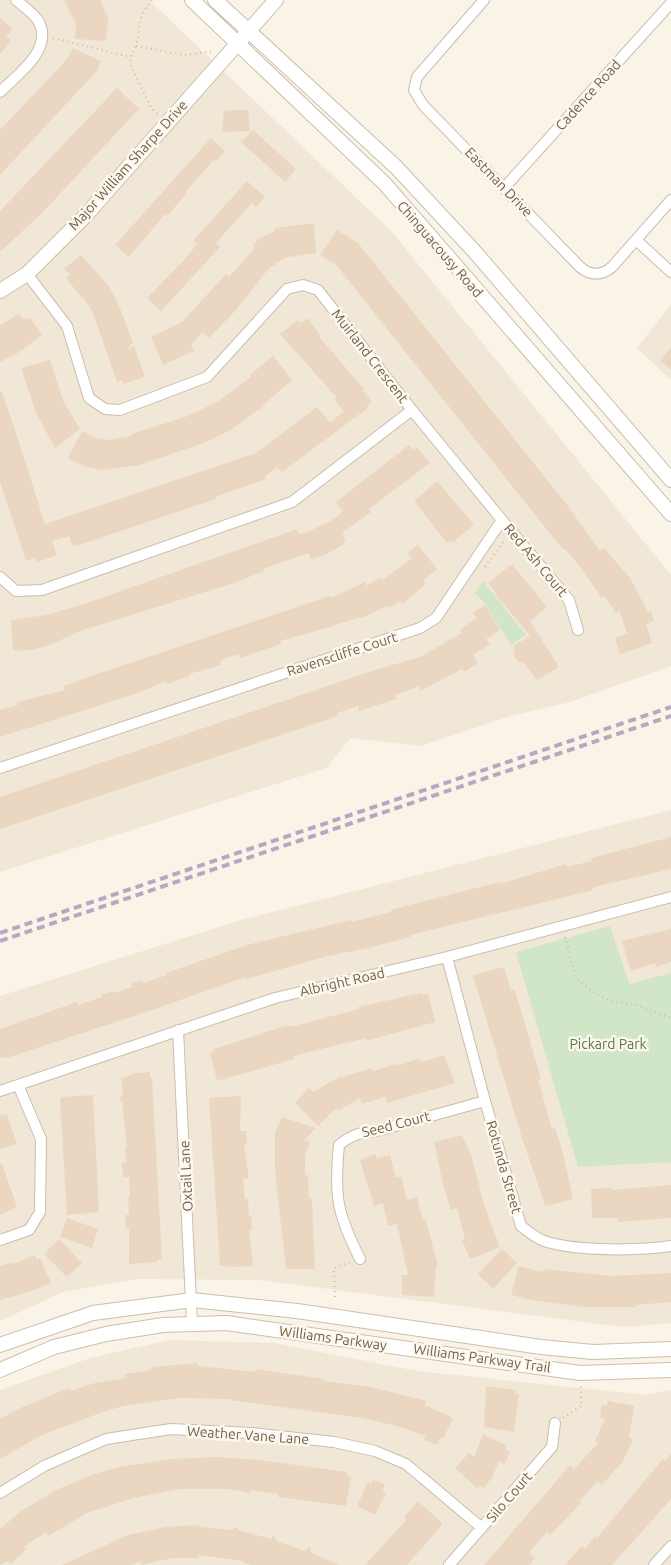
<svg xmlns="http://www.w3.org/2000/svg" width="671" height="1565" viewBox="0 0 671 1565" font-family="Ubuntu,sans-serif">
	<rect width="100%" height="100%" fill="#f9f4e7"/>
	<!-- residential -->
	<path fill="#f0e7d6" d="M0,0H149L392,232L671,575V666L570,702L510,716L420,746L351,738L326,768L0,872Z
		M671,304V380L637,348Z
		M671,810V1323L623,1327L259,1280L137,1279L63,1292L0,1321V996L241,920Z
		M169,1340L275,1343L417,1371L645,1395L671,1390V1565H0V1390L90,1358Z"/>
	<!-- green -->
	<path fill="#d1e5c7" d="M483,581L526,635L511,645L484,602L475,593Z
		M610,926L629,984L671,973V1162L578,1167L516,952Z"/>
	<!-- building -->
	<path fill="#ebd6c2" d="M64,0H100L108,18L106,41L75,39L76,24Z
		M0,18L13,29L6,36L11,40L0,54Z
		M73,48L101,61L96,72L0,175V130L57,70L69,56Z
		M117,88L139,109L41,214L0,252V211Z
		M232,110H248L250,131L222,132L224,111Z
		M253,130L296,169L285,182L241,142Z
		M211,138L225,151L216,161L214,160L186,191L187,193L167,216L165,214L129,257L115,245Z
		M247,181L265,197L256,207L252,203L216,243L220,247L161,311L147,298L186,258L197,244L193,241Z
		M314,223L316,253L288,257L275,263L276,265L270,267L236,310L209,338L202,332L191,345L194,351L163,365L151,337L182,322L226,274L229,277L255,248L253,244L257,243L256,240L275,231V228Z
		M337,230L358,243L567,505L600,551L604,548L630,578L648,612L651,611L654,621L646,624L652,643L620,654L615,638L627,633L619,610L616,613L604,596L602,598L580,567L565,549L564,550L560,546L337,266L320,255Z
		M81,255L108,285L118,303L133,343L127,350L134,346L145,377L123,384L122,380L117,382L93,313L83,296L82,298L66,278L70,275L64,269Z
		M19,314L22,318L31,319L42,335L16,354L0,362V325Z
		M307,318L321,336L319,337L365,390L363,391L372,402L367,406L368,408L282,472L277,467L265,476L266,479L215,497L216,499L85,543L73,546L69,536L52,541L57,555L37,562L35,558L26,561L0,482V392H2L15,430L45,524L256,453L317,407L330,423L344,411L334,399L337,398L280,334L298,320L301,323Z
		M671,348V370L660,360Z
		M273,356L292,380L263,405L264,406L231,430L204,443L139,465L103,470L86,467L68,458L82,431L96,438L109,440L131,436V434L185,417L217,402L251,377L250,375Z
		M50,360L63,401L80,429L55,448L36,413L21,368Z
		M409,445L413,450L417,447L430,463L369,509L371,512L342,533L346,540L343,541L344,544L323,556L311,559L309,553L263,569L264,571L234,583L80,631L48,646L31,650L13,651L11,620L46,615L87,603L297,529L299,534L305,533L329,522L340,515L339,514L343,511L336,502Z
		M437,481L474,525L452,543L451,541L447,543L414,501Z
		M418,545L437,569L423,580L426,584L402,604L400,601L388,608L387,606L366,616L337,624V625L280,641L281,644L240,658L239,654L220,660L221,665L189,674L190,676L167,684L166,681L138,693L0,737V710L18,705L17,702L65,690L64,686L79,681V680L330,596L331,598L365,582L367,586L380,577L382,580L412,558L407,553Z
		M512,564L547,607L530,621L559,667L537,680L522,661L519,663L513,654L516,652L513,646L530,636L496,595L497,594L488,583Z
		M485,605L500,630L486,639L490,644L473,655L478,663L464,672L462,669L420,691L419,686L395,695L396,699L359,711L358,706L337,713L338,716L0,829V797L375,670L420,657L462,633L460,630L477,618L473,613Z
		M671,837V869L594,887L590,891L577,894L410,935L411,937L364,949L328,956L246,979L245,977L155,1009L10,1057L0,1058V1029L77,1002L78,1005L102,997L101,995L113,991L114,993L132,987L131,984L142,980L143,983L167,975L166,973L247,945L351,920L352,922L391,912V910L417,903L500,882V884L566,864L567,867L592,861L591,858Z
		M671,929V962L656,967L655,963L631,971L622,941Z
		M504,967L511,991L514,989L521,1010L541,1079L538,1080L552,1129L555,1128L562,1149L573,1199L545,1206L521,1135L473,975Z
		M421,993L422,995L428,993L435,1022L366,1041V1038L293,1056L294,1059L217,1081L210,1053L214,1052V1049L285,1026H294L359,1009L358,1007Z
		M444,1055L455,1083L387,1103L385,1097L362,1104L360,1098L338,1111L336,1108L318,1126L295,1103L309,1088L313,1092L341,1076L342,1077L372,1068L373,1071L396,1064L397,1066L420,1058L421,1062Z
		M150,1072V1078H152L162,1259L157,1260V1262L129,1264V1228H126L125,1215H129L128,1198L130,1197L129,1177H123L122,1163H126L125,1147H127L122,1101L119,1099L123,1095L121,1078L137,1073Z
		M93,1095L99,1212L67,1215L60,1101L61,1097Z
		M241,1096L240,1131H246L247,1145H244L249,1179H243L245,1199H248L249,1217L251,1216L252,1230H249L253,1266L231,1267L220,1265L209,1098Z
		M7,1114L17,1144L0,1149V1116Z
		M282,1117L316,1128L304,1140L310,1142L305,1155V1175H308L309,1199H312L315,1269H286L275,1171V1133Z
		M462,1135L472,1158L484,1205L500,1247L470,1259L462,1240L465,1239L457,1208L451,1210L444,1188L434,1142Z
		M375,1154L376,1158L390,1155L396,1178L401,1176L407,1200L417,1197L423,1221L426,1220L438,1266H436L434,1297L402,1295V1275H408L397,1224L388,1226L383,1203L374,1206L360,1160Z
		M2,1163L17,1207L0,1215V1164Z
		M671,1185V1218L617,1222V1218H592L591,1189L612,1188V1190Z
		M67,1218L98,1229L92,1248L60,1237Z
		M59,1239L82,1263L67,1277L44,1254Z
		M502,1249L517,1263L493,1289L478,1274Z
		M35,1255L37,1260L40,1258L51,1283L32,1291L0,1300V1266L12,1262L13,1264Z
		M519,1266L543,1272L544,1269L612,1276L671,1273V1302L636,1305V1307H584L531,1300L511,1295Z
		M198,1363V1366L255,1372L256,1369L324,1379L323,1381L371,1387L426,1401L425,1405L453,1418L443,1439L440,1438L437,1445L424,1440L426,1436L400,1427L363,1418L230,1400L231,1399L179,1398L123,1406L100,1413L42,1435L0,1459V1419L20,1408L69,1388L70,1391L95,1383L126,1378L125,1374L151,1370V1367Z
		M486,1386L516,1390L515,1394H519L514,1432L484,1427Z
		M608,1401L634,1406L629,1438L633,1439L623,1461L602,1485L598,1481L579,1501L581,1503L550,1535L547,1532L529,1553L535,1558L529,1565H484L570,1465L574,1469L598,1443L595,1441L605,1419L600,1418L602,1405L607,1406Z
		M483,1434L507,1446L505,1449L510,1452L505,1464L499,1461L492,1478L483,1488L480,1485L477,1488L455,1468L469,1453L474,1457Z
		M671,1454V1499L612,1565H565L582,1546L585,1549L595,1536L597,1538L663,1459L665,1461Z
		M216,1457L260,1460L347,1472V1475L351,1476L346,1506L278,1497V1494L251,1490V1493L230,1489H179L133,1498L87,1513L48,1536L46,1532L24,1547L26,1550L10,1564L8,1561L0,1565V1529L20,1512L56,1490L94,1474L119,1467L172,1459Z
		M373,1479L385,1485L382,1492L386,1493L375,1515L357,1506L368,1482L371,1484Z
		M418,1501L442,1523L441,1526L407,1565H365L407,1519L404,1517Z
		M199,1525V1527L232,1530L236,1527L238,1530L271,1539L274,1535L276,1541L305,1551L310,1546L311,1553L340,1565H251L243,1563L244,1561L199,1555V1558H172L141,1565V1561L131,1565H62L128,1535L166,1527Z"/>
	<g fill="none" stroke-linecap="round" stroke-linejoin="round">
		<defs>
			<path id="street" d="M484,0L417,77L414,90L423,105L580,267C591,276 601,276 612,267L671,200
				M0,92C18,74 53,50 39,22C35,14 23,6 16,0
				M504,188L671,3
				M636,240L671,272
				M502,520L569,600L578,630
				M0,577L16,591L42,590L292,502L412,410L318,290L303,285L287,289L207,377L120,410L105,409L89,398L67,326L27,274
				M0,768L420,628L436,618L502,520L412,410
				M447,957L485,1101L521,1226C529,1232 536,1239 547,1242C579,1251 638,1251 671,1246
				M178,1030L192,1323
				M0,1091L275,998L447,957L671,897
				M0,1240L29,1230L40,1212L41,1139L18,1085
				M360,1259C337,1213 334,1197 339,1145C351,1135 361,1132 377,1131L485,1101
				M0,1493L44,1466L106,1439L171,1429L251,1433L334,1442L375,1451L406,1464L482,1528
				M449,1565L552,1447L555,1423
				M654,1565L671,1546"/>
			<path id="secondary" d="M192,0L385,184L671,514
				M215,0L396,167L474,251L671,480
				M0,291L27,274L85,216L276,0
				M0,1345L93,1313L192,1300L297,1311L541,1347L593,1352L671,1349
				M0,1370L54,1347L106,1334L163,1325L226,1323L580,1373L671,1370"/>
		</defs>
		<!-- street casing -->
		<use href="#street" stroke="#cabdae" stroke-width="12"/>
		<!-- secondary casing -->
		<use href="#secondary" stroke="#ccbead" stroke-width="16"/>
		<!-- path -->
		<path stroke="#d0baa5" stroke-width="2" stroke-dasharray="1 4" stroke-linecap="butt" d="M152,0C136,19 142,24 136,45C134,52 130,56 130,64L152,109L158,114
			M53,38L130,57
			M136,46L184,55L214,51
			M485,567L506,539
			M565,937L576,978L595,993L608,1000L636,1005L671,1018
			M335,1297L334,1268L351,1262
			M563,1418L581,1406V1385"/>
		<!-- street -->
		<use href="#street" stroke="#fff" stroke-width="10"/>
		<!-- secondary -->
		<use href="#secondary" stroke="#fff" stroke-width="14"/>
		<!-- rail -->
		<path stroke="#b8a7c2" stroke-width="4" stroke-dasharray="8 5" stroke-linecap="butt" d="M0,933L671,707
			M0,941L671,716"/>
	</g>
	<g text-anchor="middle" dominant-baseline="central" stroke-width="5" stroke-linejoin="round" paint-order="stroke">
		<!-- street labels -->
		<g font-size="14" fill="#705e4f" stroke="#fdf8ed">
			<text transform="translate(588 95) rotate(-48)">Cadence Road</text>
			<text transform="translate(128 165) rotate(-48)">Major William Sharpe Drive</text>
			<text transform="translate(499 182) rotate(46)">Eastman Drive</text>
			<text transform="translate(440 249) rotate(49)">Chinguacousy Road</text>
			<text transform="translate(370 356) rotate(52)">Muirland Crescent</text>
			<text transform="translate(536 560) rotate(50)">Red Ash Court</text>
			<text transform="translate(342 654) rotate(-18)">Ravenscliffe Court</text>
			<text transform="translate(342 982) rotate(-13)">Albright Road</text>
			<text transform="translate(396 1124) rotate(-14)">Seed Court</text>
			<text transform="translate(504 1167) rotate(74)">Rotunda Street</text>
			<text transform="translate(186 1176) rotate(-93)">Oxtail Lane</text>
			<text transform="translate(333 1338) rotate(8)">Williams Parkway</text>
			<text transform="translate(482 1358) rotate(8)">Williams Parkway Trail</text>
			<text transform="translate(248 1435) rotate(4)">Weather Vane Lane</text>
			<text transform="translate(509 1497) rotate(-49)">Silo Court</text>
		</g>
		<!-- park labels -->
		<g font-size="14" fill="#547a4b" stroke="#fdf8ed">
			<text x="608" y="1044">Pickard Park</text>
		</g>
	</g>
</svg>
